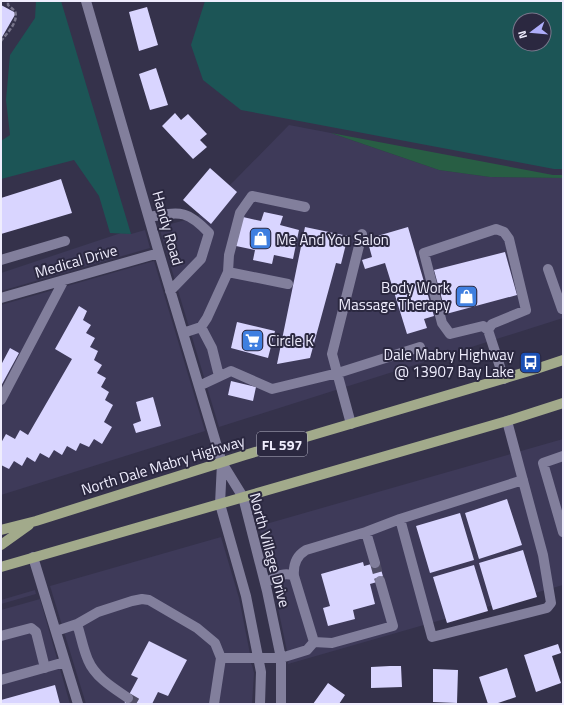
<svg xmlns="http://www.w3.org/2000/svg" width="564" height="705" viewBox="0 0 564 705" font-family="'Titillium Web',sans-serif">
	<rect width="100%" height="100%" fill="#35324b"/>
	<!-- built -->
	<path fill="#3e3a59" d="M289,125L331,133L439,170L490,177L563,178V318L219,427L159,227L197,217L235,180Z
		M145,230L150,248L1,291V273L121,233L131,234Z
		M154,261L205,431L1,495V305Z
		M563,439V585L288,664L289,651H287L274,589L259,526Z
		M221,537L239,598L251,659V664L252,665L254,673L252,704H86L50,586Z
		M35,590L36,594L1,604V600Z
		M40,599L70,704H1V610Z"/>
	<!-- green -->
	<path fill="#285e44" d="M331,133L553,175H563V178L490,177L439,170Z"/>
	<!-- water -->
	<path fill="#1c5556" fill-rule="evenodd" d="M36,1H61L131,234L110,233L99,196L74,160L1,179V141L10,135L6,100L10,55L35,18Z
		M205,1H563V169H554L241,110L203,80L191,45ZM520,20H544V44H520Z"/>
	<!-- building -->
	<path fill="#d9d5ff" d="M1,5L16,13L1,39Z
		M147,7L158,45L139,51L129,12Z
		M156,68L168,105L150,110L139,74Z
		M175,113L181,120L188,114L207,134L200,140L207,147L193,159L162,126Z
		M210,168L237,192L211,224L183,200Z
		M61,179L72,213L1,234V198Z
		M264,212L283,216L280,225L299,230L293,259L274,255L272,264L253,260L255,250L236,246L243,217L261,221Z
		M305,227L348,236L341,264L336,263L310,358L277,364Z
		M408,227L434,316L424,319L427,328L407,334L385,263L365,269L362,260L372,257L367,239Z
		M505,252L517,295L446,314L434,270Z
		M79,306L87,311L83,320L91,325L86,333L95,338L90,347L98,351L94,360L102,365L97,373L106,378L101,387L109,392L105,400L113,405L104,422L112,427L102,444L94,439L89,447L80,443L76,451L67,446L62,455L54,450L49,458L40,453L35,462L27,457L22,466L14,461L9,469L1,465V443L6,434L15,439L20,430L28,435L72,359L55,349Z
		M237,322L275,331L268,358L231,348Z
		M10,348L19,353L1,386V365Z
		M231,381L256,387L253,401L228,395Z
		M153,397L161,426L136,433L133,424L141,421L136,402Z
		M507,499L522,545L479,559L465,513Z
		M460,513L474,560L430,573L416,526Z
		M523,550L537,597L493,610L479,563Z
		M363,562L364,566L379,562L384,580L370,584L375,604L353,610L355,619L328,626L323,608L330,606L321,574Z
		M474,565L488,611L447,623L433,577Z
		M149,641L187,660L168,696L158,692L152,704H124L138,678L131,675Z
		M558,644L561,653L552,656L561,683L536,692L524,655Z
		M390,666H401L402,687L371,688V667Z
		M507,668L516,697L495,704H488L479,677Z
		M433,669L458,670L457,703L433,702Z
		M328,683L345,695L339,704H313Z
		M55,685L60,704H1V700Z"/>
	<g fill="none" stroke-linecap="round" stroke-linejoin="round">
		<!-- minor-tunnel -->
		<path stroke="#514e66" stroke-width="10" stroke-dasharray="10 5" stroke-linecap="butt" d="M375,563L380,581
			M128,698L138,704"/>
		<!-- path -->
		<path stroke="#79768c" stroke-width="2.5" stroke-dasharray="4 2" stroke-linecap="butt" d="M1,41C7,33 19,22 15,11L8,5V1"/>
		<!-- minor -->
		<path stroke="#827f9c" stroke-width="10" d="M86,1L159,253L222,463L243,497L267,591L281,658V704
			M149,217C180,212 186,209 209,233L201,259L170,291
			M1,260L65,241
			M548,269L562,309L563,308
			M228,272L288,284
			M1,298L159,253
			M201,327L212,348L219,376
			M488,330L492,324L526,310L509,239L504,232L496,229L424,253L442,323L450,334L483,326L488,330L504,379
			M183,333L201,327L207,318L228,272L229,255L240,213L252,196L305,207
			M199,386L231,371L272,389L338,373L420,347
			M1,400L64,280
			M351,424L332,354L362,234
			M563,456L543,463L563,532
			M222,463L220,504L246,596L261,672L260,704
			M400,519L432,637L547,608L551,603L543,555L507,421
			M366,532L375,563
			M33,557L78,704
			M294,576C293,565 296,556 306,550L366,532L400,519L523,480
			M77,624C81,636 83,649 88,660C95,677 113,688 128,698
			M56,631L77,624L98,612L132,601L142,599L149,600L197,628L215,643L221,658H281L307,650L314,642L294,576C283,571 275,578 265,583
			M1,636L31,628L36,632L45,668
			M314,642L332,643L393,626L380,581
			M1,680L65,662
			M214,704L221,658"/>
		<!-- major -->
		<path stroke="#a2aa8b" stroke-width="10" d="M1,530L36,521L245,455L536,369L563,360
			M1,545L29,525
			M1,567L507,421L563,403"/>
	</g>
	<!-- icons -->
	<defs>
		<symbol id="shop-square" viewBox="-11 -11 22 22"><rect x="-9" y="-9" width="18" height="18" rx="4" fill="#3f7fe0" stroke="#2b2840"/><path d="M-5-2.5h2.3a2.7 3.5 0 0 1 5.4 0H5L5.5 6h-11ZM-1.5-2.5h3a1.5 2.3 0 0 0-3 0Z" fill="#fff"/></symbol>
		<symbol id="supermarket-square" viewBox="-11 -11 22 22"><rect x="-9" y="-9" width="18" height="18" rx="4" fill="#3f7fe0" stroke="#2b2840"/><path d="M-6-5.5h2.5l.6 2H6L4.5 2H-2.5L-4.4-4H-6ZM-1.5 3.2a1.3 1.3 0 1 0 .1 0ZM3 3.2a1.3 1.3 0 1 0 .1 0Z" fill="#fff"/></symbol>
		<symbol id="bus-square" viewBox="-11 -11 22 22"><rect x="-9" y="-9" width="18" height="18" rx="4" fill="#1a4fb4" stroke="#2b2840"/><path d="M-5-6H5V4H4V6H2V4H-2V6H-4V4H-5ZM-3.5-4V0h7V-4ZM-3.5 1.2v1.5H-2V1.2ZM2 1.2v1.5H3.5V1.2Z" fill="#fff"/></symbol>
	</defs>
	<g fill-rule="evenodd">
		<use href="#shop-square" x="248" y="226" width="25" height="25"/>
		<use href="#shop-square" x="454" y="284" width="25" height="25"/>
		<use href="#supermarket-square" x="240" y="328" width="25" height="25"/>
		<use href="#bus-square" x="518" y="350" width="25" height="25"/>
	</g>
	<g text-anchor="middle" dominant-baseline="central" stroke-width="4" stroke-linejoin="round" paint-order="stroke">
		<!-- shield labels -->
		<rect fill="#2b2840" stroke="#b4b2c4" stroke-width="1" x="257" y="432" width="50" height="24" rx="3"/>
		<g font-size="14" font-weight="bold" fill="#efedfd">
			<text x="282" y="444">FL 597</text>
		</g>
		<!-- street labels -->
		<g font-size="15" fill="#efedfd" stroke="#2b2840">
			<text transform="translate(168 228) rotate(74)">Handy Road</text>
			<text transform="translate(76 261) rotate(-16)">Medical Drive</text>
			<text transform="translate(163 465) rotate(-17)">North Dale Mabry Highway</text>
			<text transform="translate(270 550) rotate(75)">North Village Drive</text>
		</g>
		<!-- poi labels -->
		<g font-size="15" fill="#efedfd" stroke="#2b2840" text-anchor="start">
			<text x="276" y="239">Me And You Salon</text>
			<text x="450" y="287" text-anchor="end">Body Work<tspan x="450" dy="17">Massage Therapy</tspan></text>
			<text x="268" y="340">Circle K</text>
			<text x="514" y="354" text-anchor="end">Dale Mabry Highway<tspan x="514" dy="17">@ 13907 Bay Lake</tspan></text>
		</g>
	</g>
	<!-- border -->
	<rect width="564" height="705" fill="none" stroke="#efedfd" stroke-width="4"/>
	<!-- north arrow -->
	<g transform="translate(532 32) rotate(254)"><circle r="19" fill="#2b2840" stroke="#79778c"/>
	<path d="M0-3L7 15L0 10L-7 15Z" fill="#afaefa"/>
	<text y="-6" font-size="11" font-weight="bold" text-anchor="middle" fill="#efedfd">N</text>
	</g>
</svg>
